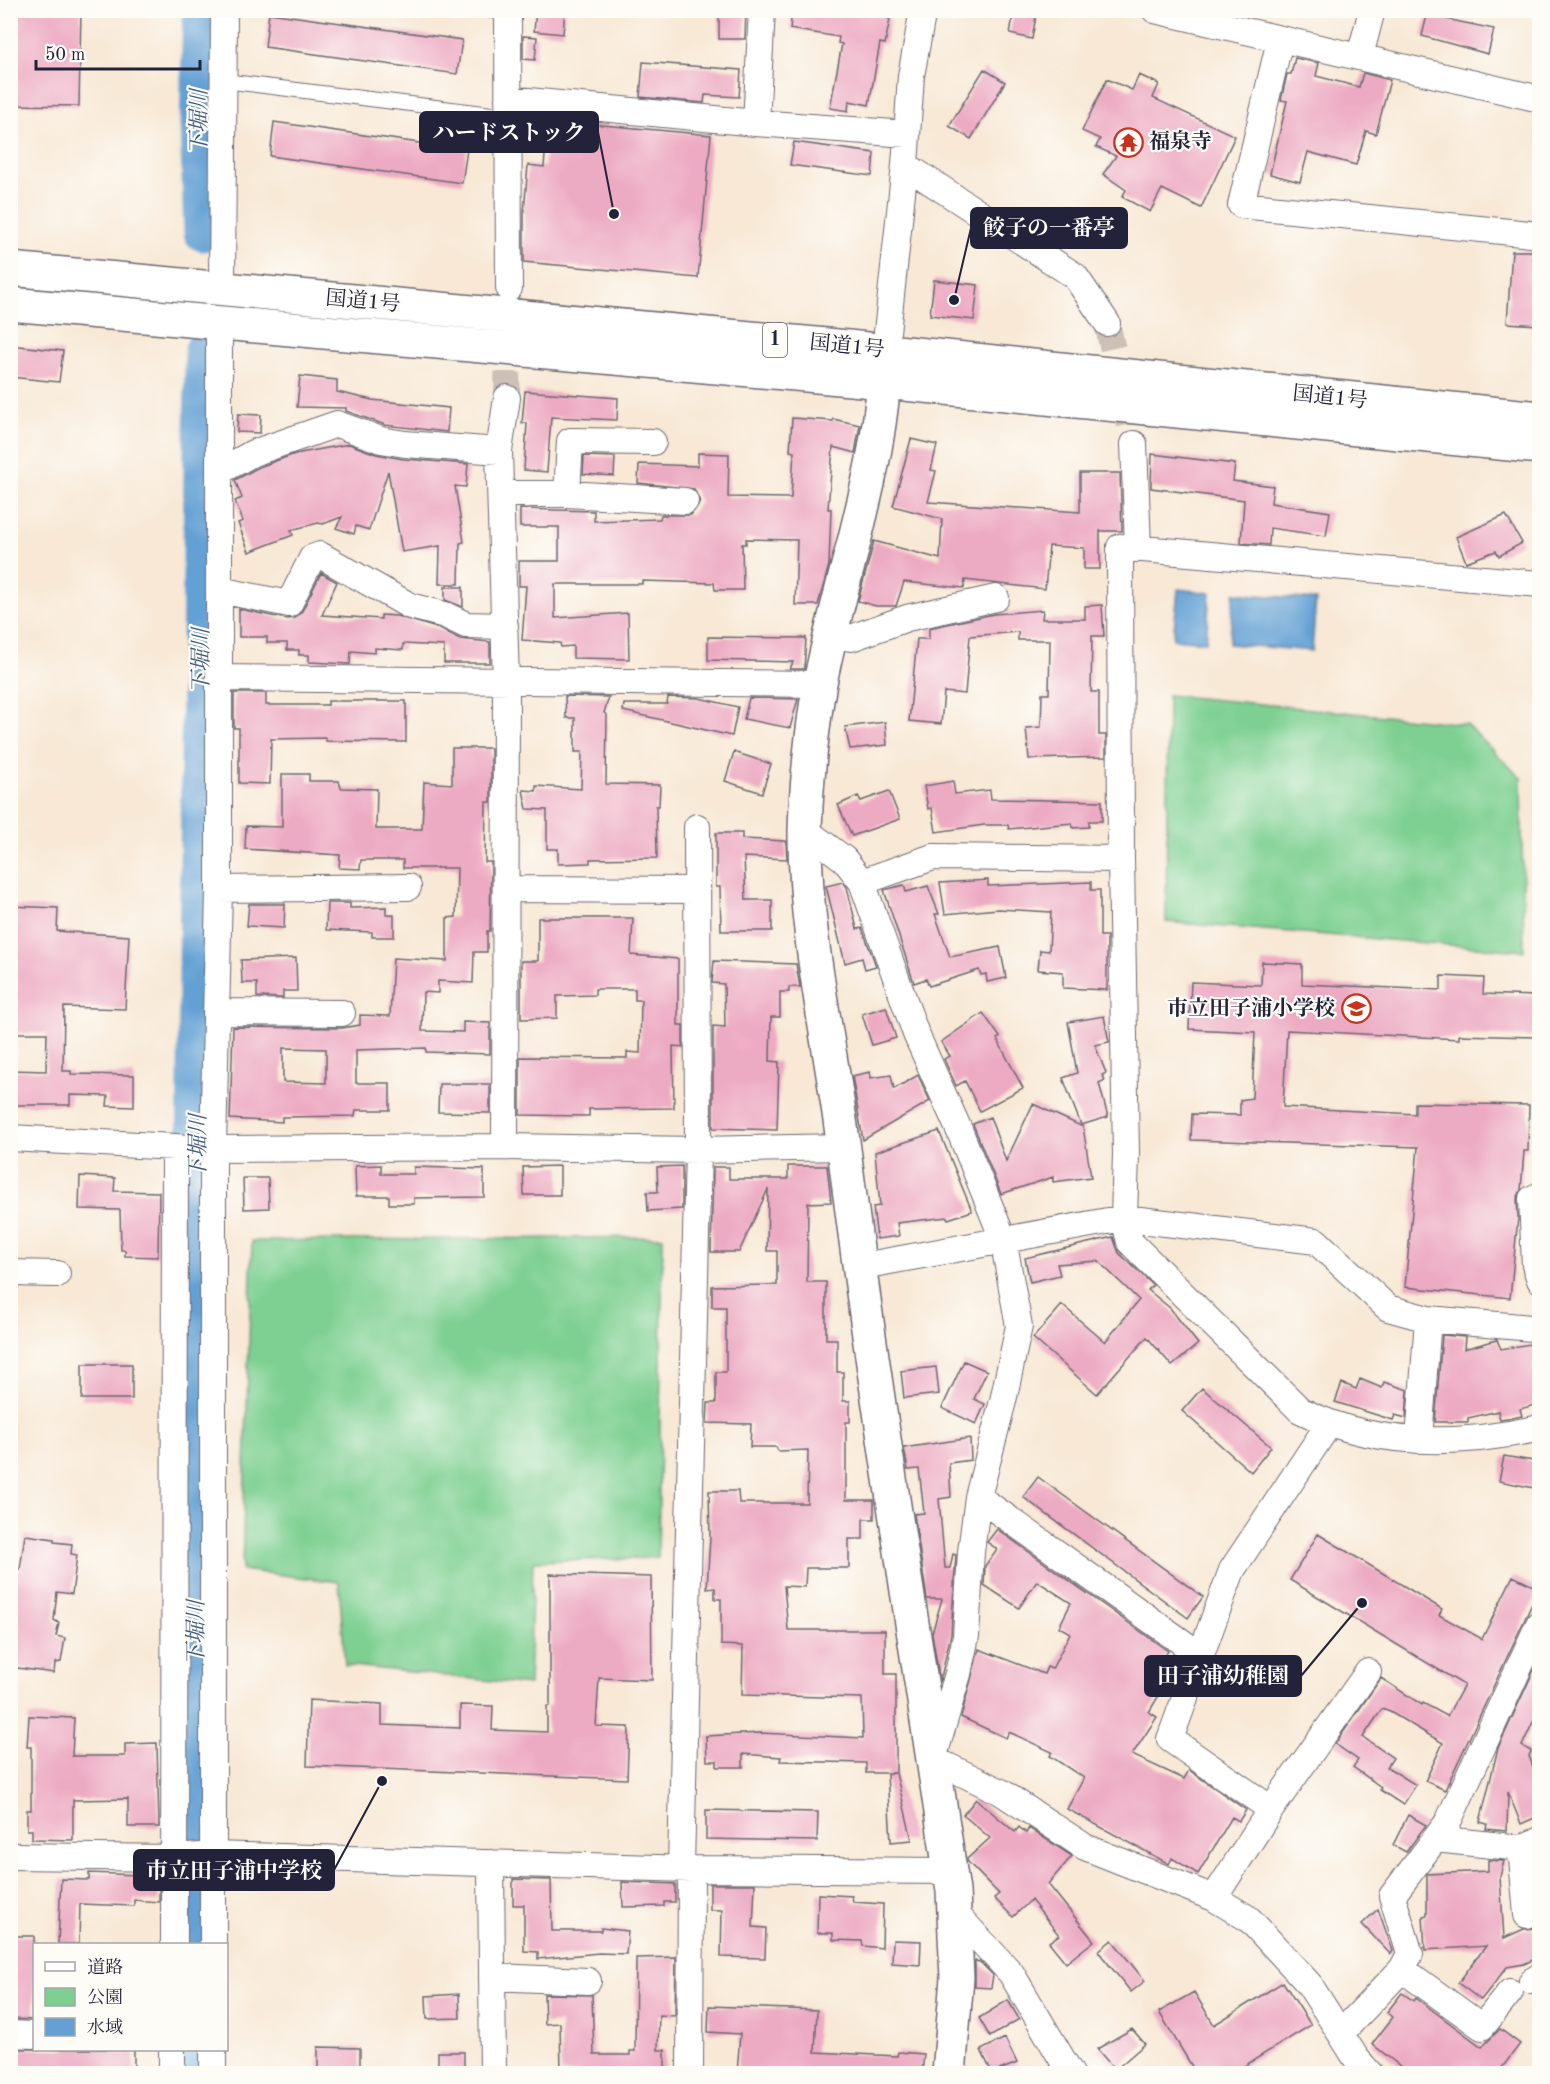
<svg xmlns="http://www.w3.org/2000/svg" width="1550" height="2084" viewBox="0 0 1550 2084" font-family="'Old Standard TT','Noto Serif JP',serif">
	<rect width="100%" height="100%" fill="#fdfcf7"/>
	<filter id="ink" filterUnits="userSpaceOnUse"><feTurbulence type="fractalNoise" baseFrequency=".0167" numOctaves="2"/><feDisplacementMap in="SourceGraphic" scale="12" xChannelSelector="R" yChannelSelector="G"/><feConvolveMatrix kernelMatrix="1 2 1 2 8 2 1 2 1" color-interpolation-filters="sRGB"/></filter>
	<filter id="wash" filterUnits="userSpaceOnUse"><feTurbulence type="fractalNoise" baseFrequency=".008" numOctaves="4" result="noise"/><feDisplacementMap in="SourceGraphic" scale="24" xChannelSelector="R" yChannelSelector="G"/><feGaussianBlur stdDeviation="1.35" result="paint"/><feColorMatrix in="noise" values="0 0 0 0 0 0 0 0 0 0 0 0 0 0 0 0 0 1.4 0 .05"/><feComposite in="paint" operator="in"/></filter>
	<g filter="url(#wash)">
		<rect width="100%" height="100%" fill="#f8e8d5"/>
		<!-- green -->
		<path fill="#7ed092" stroke="#507966" stroke-width="1.5" d="M1168,695L1466,724L1521,778L1524,951L1166,922Z
			M663,1237L658,1558L533,1561L529,1685L345,1665L339,1582L242,1570L252,1241Z"/>
		<!-- water -->
		<path fill="#64a0d4" stroke="#436188" stroke-width="1.5" d="M1178,589L1210,593L1206,642L1173,639Z
			M1234,593L1316,600L1312,651L1229,644Z"/>
		<g fill="none" stroke-linecap="round" stroke-linejoin="round">
			<!-- river -->
			<path stroke="#64a0d4" stroke-width="39" d="M202,10L199,124L203,232
				M195,1944L196,1181L204,350
				M195,2074V2050"/>
		</g>
		<g id="blocks">
			<!-- building -->
			<path fill="#edaac3" fill-rule="evenodd" d="M10,10H81L79,106L10,105Z
				M536,10H565L563,34L534,31Z
				M719,10H746L745,39H719Z
				M792,10L843,14V10H853L890,19L885,44L880,43L869,105L849,101L848,111L830,108L842,44L838,43L839,37L790,29Z
				M1014,10H1037L1032,39L1010,34Z
				M269,13L462,40L457,74L265,47Z
				M1427,15L1494,29L1488,54L1422,36Z
				M523,36L537,37L535,60L523,59Z
				M1295,58L1319,63L1316,76L1359,87L1363,73L1390,80L1376,134L1366,131L1356,165L1308,152L1300,182L1270,174L1287,101L1281,100L1287,74H1291Z
				M643,62L741,70L739,97L705,95L704,103L640,97Z
				M984,69L1005,82L971,139L949,126Z
				M1139,75L1159,84L1153,98L1235,136L1201,208L1162,189L1150,212L1122,197L1126,190L1103,174L1116,156L1096,147L1100,139L1082,131L1107,79L1132,90Z
				M548,120L711,135L698,278L524,262V212L528,165L544,167Z
				M274,122L467,150L462,183L270,156Z
				M794,142L874,153L872,176L790,165Z
				M1512,251H1533V259L1539,260V325L1507,323Z
				M934,280L978,285L974,320L930,315Z
				M10,345L63,351L59,382L10,377Z
				M300,376L337,380V392L372,400L449,408L447,432L385,425L346,411V408L297,407Z
				M525,391L618,398L617,420L551,417L547,472L524,470L527,423H522Z
				M238,414L261,415L260,433L237,432Z
				M792,418L833,421V419L860,425L855,453L833,447L828,509H831L829,565L818,605H795L797,540L746,539V544H742L743,590H715L714,583L642,581V584H555V618L628,613L629,659L573,658V646L561,647L560,643L522,640L526,586H519V561H559V527H520V509L594,511V521L660,519L661,515H691L700,502L694,489L638,483L639,464L698,466V453L729,454L728,497L791,498L794,452L790,451Z
				M911,439L937,445L931,470L936,471L928,502L1080,512V473H1120L1122,531H1100V569H1084V548L1049,546L1045,589L965,580L964,588L904,582L896,606H876L858,601L874,541L940,559L942,519L893,506Z
				M349,444L376,454L403,459L468,464L466,487L455,486L464,542L460,543L459,584H439L440,546L402,552L388,471L369,530L356,526L354,534L336,528L342,517L323,524L318,523L291,530L293,535L249,552L238,523L243,521L235,501L242,498L235,480L259,467L295,454Z
				M1152,454L1235,464L1233,481L1273,486L1271,503L1330,512L1326,536L1270,528L1269,545L1241,543L1244,500L1151,488Z
				M584,456L615,457L614,476L583,474Z
				M1506,515L1522,543L1499,556L1496,551L1466,562L1456,537Z
				M321,573L337,582L322,615L381,619V615L397,616L440,629L460,639L490,642V663H444V646L403,644V650L375,648V653L351,651L350,664L309,662V655H299V650H287V643H267V637H239V609L286,619L295,618L302,611Z
				M445,587H463V607L445,600Z
				M1102,605L1104,636H1092L1091,692H1099V735H1106V757L1029,759L1026,728L1041,727L1042,694H1049L1050,640H1018V632L970,636L965,694L944,692L941,724L909,721L917,639H929V628L994,614L1043,610L1042,619H1085V606Z
				M708,637L806,638L804,669H790L793,662L708,660Z
				M234,693H266V705H328V701H406V742L326,741V738L271,739L270,784L239,783V728H234Z
				M565,696L609,697L604,713L607,715L606,784L660,785L659,806H656L657,858L590,859V863L558,864V849H547V810L527,809L523,790L536,791V786L581,789L582,752H575V718H566Z
				M668,697L699,698L738,707L732,736L623,711L624,704H667Z
				M749,698L798,699L790,728L744,719Z
				M885,722L887,745L850,749L845,727Z
				M452,748H491V802H486L485,862H491L490,931H487V952H474L473,983L438,981V993L423,992L422,1031L463,1032V1022L490,1023V1054L426,1052V1048L356,1050V1083H390V1110H356L355,1116L282,1117V1122L230,1119L233,1027L342,1028L360,1025V1015L390,1016L393,958L447,961V918L456,917L457,868H403V860H361L360,869L339,868L340,855L245,849L246,826L282,827V774H309V781H339L341,788L377,789L376,829H422L424,782L452,784ZM283,1048L326,1049V1083L283,1082Z
				M734,752L771,764L762,793L725,781Z
				M953,781L955,794L990,790L991,799L1102,801V821H1089V827L1073,828L1072,823L1009,829L1008,825H984L936,832L932,808L928,809L924,786Z
				M889,791L900,819L852,836L838,805L858,796L861,801Z
				M716,833H742V839L786,841L787,859L744,857L746,900H772V931H721L720,887H716Z
				M988,880V886L1091,882V890H1100V936H1107V990L1063,988V972L1038,970L1040,950L1049,951L1051,912L998,909L945,914L940,883Z
				M843,882L847,887L857,929L862,928L876,966L865,969L862,958L845,963L826,886Z
				M904,885L906,892L928,886L939,914H935L950,957L1000,947L1006,978L987,982L986,974L981,975L979,970L929,986L926,979L914,983L884,890Z
				M327,903H350V908L386,907V915H394V937H372V932L326,930Z
				M249,904H285L284,928L247,926Z
				M10,906L58,908L57,931L129,936L125,1009L64,1007L63,1071H71V1074L134,1075V1107L107,1106L108,1096L70,1095V1105H10V1070L46,1071L47,1033H10Z
				M538,918H633L631,955L678,959V1025H683V1047L673,1046L674,1108L589,1109V1116L520,1115V1057L627,1058V1052L640,1053L641,1000H635V989H595V995L557,996V1018L521,1019V961H538Z
				M296,958L297,991H283V998L257,997V983H242L241,960Z
				M714,961L796,964L800,987H789V992H780V1017H771L770,1061L779,1062L777,1130L713,1128V1026L725,1027L724,984L712,983Z
				M1262,962L1302,964V984L1441,990V976L1484,978L1483,994L1535,996L1534,1037L1459,1035V1039L1287,1030L1283,1107L1415,1114V1103L1529,1105L1528,1151H1524L1521,1190L1517,1199L1518,1218L1510,1298L1405,1287L1418,1147L1191,1140L1192,1114L1240,1115V1100L1252,1098L1255,1032L1189,1029L1191,982L1261,985Z
				M886,1007L896,1038L872,1045L862,1014Z
				M983,1013L1000,1037L997,1039L1023,1088L980,1111L965,1081L956,1086L944,1059L950,1056L941,1042Z
				M1104,1016L1109,1042L1095,1045L1106,1073L1102,1075L1105,1080L1099,1083L1108,1117L1081,1125L1063,1078L1077,1073L1068,1022Z
				M870,1072L871,1078L891,1075L894,1089L918,1075L930,1101L863,1140L852,1076Z
				M439,1084H490V1113L438,1112Z
				M1033,1104L1083,1127L1091,1177L1053,1182V1177L1001,1194L973,1124L990,1117L1006,1161Z
				M939,1131L972,1211L948,1219L947,1217L897,1223L899,1236L877,1239L873,1207L880,1206L875,1152Z
				M381,1165V1174H414V1167L484,1169V1197L414,1198V1204H389V1196H356L355,1166Z
				M560,1166V1195H524L523,1167Z
				M788,1166H827L831,1202L808,1203L807,1282H826V1339H837V1372H843V1401H850V1422H846V1500H874V1519H863V1539H849V1568H806L805,1587L784,1586L788,1630H885V1674H896V1773L912,1840L891,1842L887,1774L895,1773H866V1763L780,1761L781,1757L743,1754V1767H717V1761H707L706,1736L760,1733L863,1738L862,1698L742,1695L743,1646L721,1645V1599H715V1588L707,1589L710,1537L709,1491H738L739,1503H807L808,1450L778,1451L776,1447H750L751,1424L707,1423L708,1403H716V1372H726V1307H712V1286L777,1285V1251H767L768,1189L739,1252H711L713,1167H729V1179H788Z
				M657,1167L682,1166V1209L648,1211L647,1192H658Z
				M80,1176L115,1178L114,1191L159,1192L158,1257L125,1256V1250H121L120,1210L79,1209Z
				M243,1178H268L269,1208L244,1209Z
				M1113,1237L1119,1253L1153,1285L1148,1290L1170,1308L1198,1344L1172,1366L1147,1337L1097,1394L1033,1338L1062,1305L1105,1342L1139,1300L1098,1261L1057,1264L1060,1275L1030,1282L1025,1258Z
				M1442,1335L1465,1337L1464,1349L1497,1340L1501,1349L1536,1343L1539,1357V1404L1520,1409L1522,1416L1507,1419L1500,1420L1498,1411L1468,1418V1422H1435Z
				M964,1361L987,1371L974,1399L985,1404L976,1424L942,1408Z
				M82,1364H132V1399H82Z
				M936,1367L939,1394L904,1398L901,1371Z
				M1360,1379L1382,1388L1384,1382L1408,1390L1406,1418L1395,1415L1393,1420L1335,1402L1342,1383L1356,1389Z
				M1202,1388L1271,1447L1251,1472L1182,1411Z
				M970,1438L971,1460L949,1463L951,1497L939,1499L945,1568H950L953,1554L956,1555L951,1634L940,1682L932,1633L942,1599H927L914,1514L924,1513L919,1469L908,1470L904,1448Z
				M1504,1456L1539,1462V1489L1499,1481Z
				M1038,1477L1203,1597L1188,1618L1023,1497Z
				M997,1529L1168,1651L1152,1677L1165,1685L1149,1712L1157,1717L1132,1755L1184,1779L1189,1770L1246,1810L1239,1821L1232,1817L1198,1874L1172,1858L1169,1864L1067,1809L1084,1778L1050,1756L1052,1752L1009,1732L1006,1738L961,1717L979,1649L1044,1674L1047,1667L1052,1669L1070,1633L1059,1627L1071,1603L1037,1581L1019,1608L984,1585L985,1566L997,1549L987,1542Z
				M1318,1534L1442,1609L1439,1615L1482,1639L1513,1576L1539,1589L1445,1790L1425,1781L1443,1743L1390,1712L1382,1709L1363,1737L1393,1758L1387,1767L1416,1785L1403,1805L1380,1790L1381,1787L1353,1767L1358,1760L1335,1744L1381,1678L1422,1705L1423,1703L1447,1716L1464,1685L1290,1580Z
				M25,1535L54,1539V1542L72,1544L71,1554L77,1555L72,1594L57,1592L54,1620L59,1623L56,1636L65,1638L61,1662L55,1663L54,1673L10,1667V1584L13,1569H20Z
				M550,1574L651,1577L652,1680L599,1678L596,1726L629,1727L627,1779L307,1766L309,1700L382,1704V1725L460,1728V1705L493,1706L492,1730L547,1732V1706H550Z
				M1539,1659V1709L1522,1746L1531,1751L1529,1756L1539,1783V1816L1521,1824L1508,1792L1507,1831L1486,1829L1487,1824L1480,1822L1498,1748Z
				M29,1716L74,1718L72,1756H125V1744L157,1743L159,1827H128V1799L73,1800V1840L32,1839V1830H27V1810H31V1747H27Z
				M976,1799L1015,1832L1019,1827L1026,1833L1029,1828L1072,1856L1048,1884L1094,1941L1066,1963L1049,1942L1059,1935L1031,1900L1013,1917L994,1898L999,1894L968,1862L967,1859L990,1838L963,1815Z
				M706,1810L818,1812L817,1841L706,1839Z
				M1408,1815L1426,1825L1406,1852L1393,1845Z
				M1488,1860L1504,1861L1500,1877L1504,1938L1524,1929L1535,1928L1539,1923V1957L1524,1964L1507,1967L1481,2000L1458,1983L1486,1946L1425,1950L1423,1916L1427,1915V1874L1488,1871Z
				M89,1873L140,1875V1873H159V1902L134,1900V1906L80,1904L79,1944H58L61,1879L89,1880Z
				M513,1879L551,1880L552,1931H601V1928L628,1931L626,1954L599,1953L538,1959V1952L524,1951V1905H513Z
				M622,1882L675,1884V1902H664V1906L623,1907Z
				M710,1884H755L753,1927L766,1928L765,1958L721,1957L722,1910H710Z
				M818,1894L852,1896L853,1902L883,1904L882,1948L863,1946L862,1941L833,1940V1933H817Z
				M1378,1909L1393,1951L1390,1954L1362,1924Z
				M10,1936H34V2020L13,2019L14,2003L10,2002Z
				M893,1940L921,1941L920,1965L892,1963Z
				M1112,1940L1145,1981L1131,1992L1098,1951Z
				M676,1957L675,2016L659,2015L658,2050H665V2073H561L560,2023L545,2024L544,1994L592,1995L594,2055H630V2051H635L636,1958Z
				M975,1961L980,1962L993,1975L991,1988L975,1987Z
				M1283,1982L1311,2025L1233,2073H1196L1159,2012L1194,1992L1214,2025Z
				M1402,1993L1414,2001L1416,1998L1482,2047L1500,2029L1520,2044L1498,2073H1409L1372,2044L1393,2017L1387,2012Z
				M459,1994L460,2018L427,2019L426,1996Z
				M1008,2000L1019,2019L990,2037L979,2018Z
				M709,2006L817,2010L815,2052L897,2056L898,2052L924,2054L922,2073H737L740,2034L708,2032Z
				M1132,2029L1145,2044L1115,2070L1097,2049Z
				M1005,2038L1017,2063L992,2073L981,2050Z
				M318,2047L360,2048V2073H318Z
				M10,2049H134V2073H10Z
				M438,2052H464V2073H438Z"/>
		</g>
	</g>
	<g filter="url(#ink)">
		<use href="#blocks" fill-opacity="0" stroke="#6d6771" stroke-width="1.5"/>
		<g fill="none" stroke-linecap="round" stroke-linejoin="round">
			<!-- minor-tunnel -->
			<path stroke="#cdc0b6" stroke-width="26" stroke-dasharray="26 13" stroke-linecap="butt" d="M1107,323L1134,444
				M507,398L508,330"/>
			<defs>
				<path id="service" d="M486,10L508,14
					M224,81L508,116"/>
				<path id="minor" d="M508,10L509,288
					M1155,10L1540,99
					M1280,40L1241,205L1540,235
					M1360,56L1372,10
					M508,99L756,123L907,134
					M756,123L762,10
					M905,165L1075,276L1107,323
					M222,288L224,10
					M885,351L905,165L911,76L923,10
					M1134,444L1138,547
					M219,472L253,453L337,424L381,440L405,444L499,451
					M501,494H567L685,501
					M567,494L570,441L653,442
					M1540,584L1120,547L1121,859L1126,1154L1124,1218L1130,1242L1300,1410C1375,1448 1459,1446 1540,1428
					M219,590L289,604L312,558L320,555L410,606L445,615L466,625L505,626
					M832,635L851,638L907,618L996,598
					M219,678L820,684
					M805,830L844,859L862,882L916,1034L960,1132L1003,1239L1019,1326L1003,1401L978,1497L971,1552L966,1636L958,1674L933,1759L1001,1792L1085,1847L1214,1898L1249,1919L1309,1984L1356,2058L1370,2074
					M862,882L933,857L1121,859
					M219,889L408,887
					M507,889L697,890
					M218,1012L342,1013
					M10,1138L211,1149L505,1147L698,1150L844,1147
					M505,1147L506,682L499,451L507,398
					M1540,1195L1532,1199L1535,1265L1540,1280
					M857,1267L1124,1218L1316,1241L1388,1308L1428,1319L1532,1328L1540,1326
					M10,1273L57,1274
					M1419,1439L1428,1319
					M978,1497L1200,1655
					M1271,1809L1170,1739L1232,1570L1329,1424
					M1435,1839L1521,1848L1540,1840
					M1521,1848L1527,1915
					M10,1856L176,1858L212,1855L691,1869L950,1871
					M491,1863L493,2074
					M681,1868L698,1150L697,827
					M1214,1898L1271,1809L1368,1672
					M954,1912L1011,1973L1071,2074
					M174,1944L175,1149
					M213,1944V1149L219,889V324
					M1402,1969L1482,2027L1510,1992
					M492,1977L588,1981
					M1532,1981L1540,1976
					M1341,2033L1402,1969L1410,1954L1392,1896L1448,1822L1539,1624
					M10,2034L34,2035
					M213,2050V2074
					M172,2074V2050
					M690,2074L691,1869"/>
				<path id="tertiary" d="M885,354C883,466 841,574 820,683C812,726 806,788 805,831C804,937 831,1044 844,1149C875,1397 916,1644 953,1891L957,1978L949,2074"/>
				<path id="trunk" d="M10,269L848,347L1540,418
					M10,304L884,382L1540,447"/>
			</defs>
			<!-- service casing -->
			<use href="#service" stroke="#6d6771" stroke-width="16"/>
			<!-- minor casing -->
			<use href="#minor" stroke="#6d6771" stroke-width="28"/>
			<!-- tertiary casing -->
			<use href="#tertiary" stroke="#6d6771" stroke-width="36"/>
			<!-- trunk casing -->
			<use href="#trunk" stroke="#6d6771" stroke-width="36"/>
			<!-- service -->
			<use href="#service" stroke="#fff" stroke-width="14"/>
			<!-- minor -->
			<use href="#minor" stroke="#fff" stroke-width="26"/>
			<!-- tertiary -->
			<use href="#tertiary" stroke="#fff" stroke-width="33"/>
			<!-- trunk -->
			<use href="#trunk" stroke="#fff" stroke-width="33"/>
		</g>
	</g>
	<!-- icons -->
	<defs>
		<symbol id="temple-ring" viewBox="-11 -11 22 22"><circle r="9.5" fill="#fdfcf7" stroke="#c8321e" stroke-width="1.5"/><path d="M0-6L5-2H3V0L6.5 2.5H4V6H1.5V3h-3V6H-4V2.5H-6.5L-3 0V-2H-5Z" fill="#c8321e"/></symbol>
		<symbol id="school-ring" viewBox="-11 -11 22 22"><circle r="9.5" fill="#fdfcf7" stroke="#c8321e" stroke-width="1.5"/><path d="M0-5L7-2L0 1L-7-2ZM-4 1L0 2.5L4 1V4Q0 6-4 4Z" fill="#c8321e"/></symbol>
	</defs>
	<g fill-rule="evenodd">
		<use href="#temple-ring" x="1112" y="126" width="33" height="33"/>
		<use href="#school-ring" x="1340" y="992" width="33" height="33"/>
	</g>
	<g text-anchor="middle" dominant-baseline="central" stroke-width="4.5" stroke-linejoin="round" paint-order="stroke">
		<!-- shield labels -->
		<rect fill="#fdfcf7" stroke="#646373" stroke-width="1.5" x="763" y="323" width="24" height="34" rx="4.5"/>
		<g font-size="20" font-weight="bold" fill="#22223b">
			<text x="775" y="340">1</text>
		</g>
		<!-- poi labels -->
		<g font-size="21" font-weight="bold" fill="#22223b" stroke="#fdfcf7" text-anchor="start">
			<text x="1149" y="142">福泉寺</text>
			<text x="1335" y="1009" text-anchor="end">市立田子浦小学校</text>
		</g>
		<!-- street labels -->
		<g font-size="21" fill="#22223b" stroke="#fdfcf7">
			<text transform="translate(363 302) rotate(5)">国道1号</text>
			<text transform="translate(847 347) rotate(6)">国道1号</text>
			<text transform="translate(1330 398) rotate(6)">国道1号</text>
		</g>
		<!-- water labels -->
		<g font-size="22" font-style="italic" fill="#405b80" stroke="#fdfcf7">
			<text transform="translate(200 122) rotate(-90)">下堀川</text>
			<text transform="translate(202 661) rotate(-90)">下堀川</text>
			<text transform="translate(199 1147) rotate(-90)">下堀川</text>
			<text transform="translate(197 1633) rotate(-90)">下堀川</text>
		</g>
	</g>
	<!-- callouts -->
	<path fill="none" stroke="#22223b" stroke-width="2" d="M614 214L598 132M954 300L971 228M1362 1603L1301 1676M382 1781L334 1870"/>
	<g fill="#22223b" stroke="#fdfcf7" stroke-width="2">
		<circle cx="614" cy="214" r="6"/>
		<circle cx="954" cy="300" r="6"/>
		<circle cx="1362" cy="1603" r="6"/>
		<circle cx="382" cy="1781" r="6"/>
	</g>
	<g fill="#22223b" stroke="#22223b" stroke-width="2">
		<rect x="420" y="112" width="178" height="40" rx="6"/>
		<rect x="971" y="208" width="156" height="40" rx="6"/>
		<rect x="1145" y="1656" width="156" height="40" rx="6"/>
		<rect x="134" y="1850" width="200" height="40" rx="6"/>
	</g>
	<g font-size="22" text-anchor="middle" font-weight="bold" fill="#fff">
		<text x="509" y="140">ハードストック</text>
		<text x="1049" y="235">餃子の一番亭</text>
		<text x="1223" y="1683">田子浦幼稚園</text>
		<text x="234" y="1878">市立田子浦中学校</text>
	</g>
	<!-- margin -->
	<rect width="1550" height="2084" fill="none" stroke="#fdfcf7" stroke-width="36"/>
	<!-- legend -->
	<rect x="33" y="1943" width="195" height="108" fill="#fdfcf7" stroke="#a5a5ac" stroke-width="1.5"/>
	<rect x="45" y="1962" width="30" height="9" fill="#ffffff" stroke="#a5a5ac" stroke-width="1.5"/>
	<text x="87" y="1973" font-size="18" fill="#22223b">道路</text>
	<rect x="45" y="1988" width="30" height="18" fill="#7ed092" stroke="#a5a5ac" stroke-width="1.5"/>
	<text x="87" y="2003" font-size="18" fill="#22223b">公園</text>
	<rect x="45" y="2018" width="30" height="18" fill="#64a0d4" stroke="#a5a5ac" stroke-width="1.5"/>
	<text x="87" y="2033" font-size="18" fill="#22223b">水域</text>
	<!-- scale -->
	<path d="M36 60v9h164v-9" fill="none" stroke="#22223b" stroke-width="3"/>
	<text x="45" y="60" font-size="18" fill="#22223b" stroke="#fdfcf7" stroke-width="4.5" paint-order="stroke">50 m</text>
</svg>
